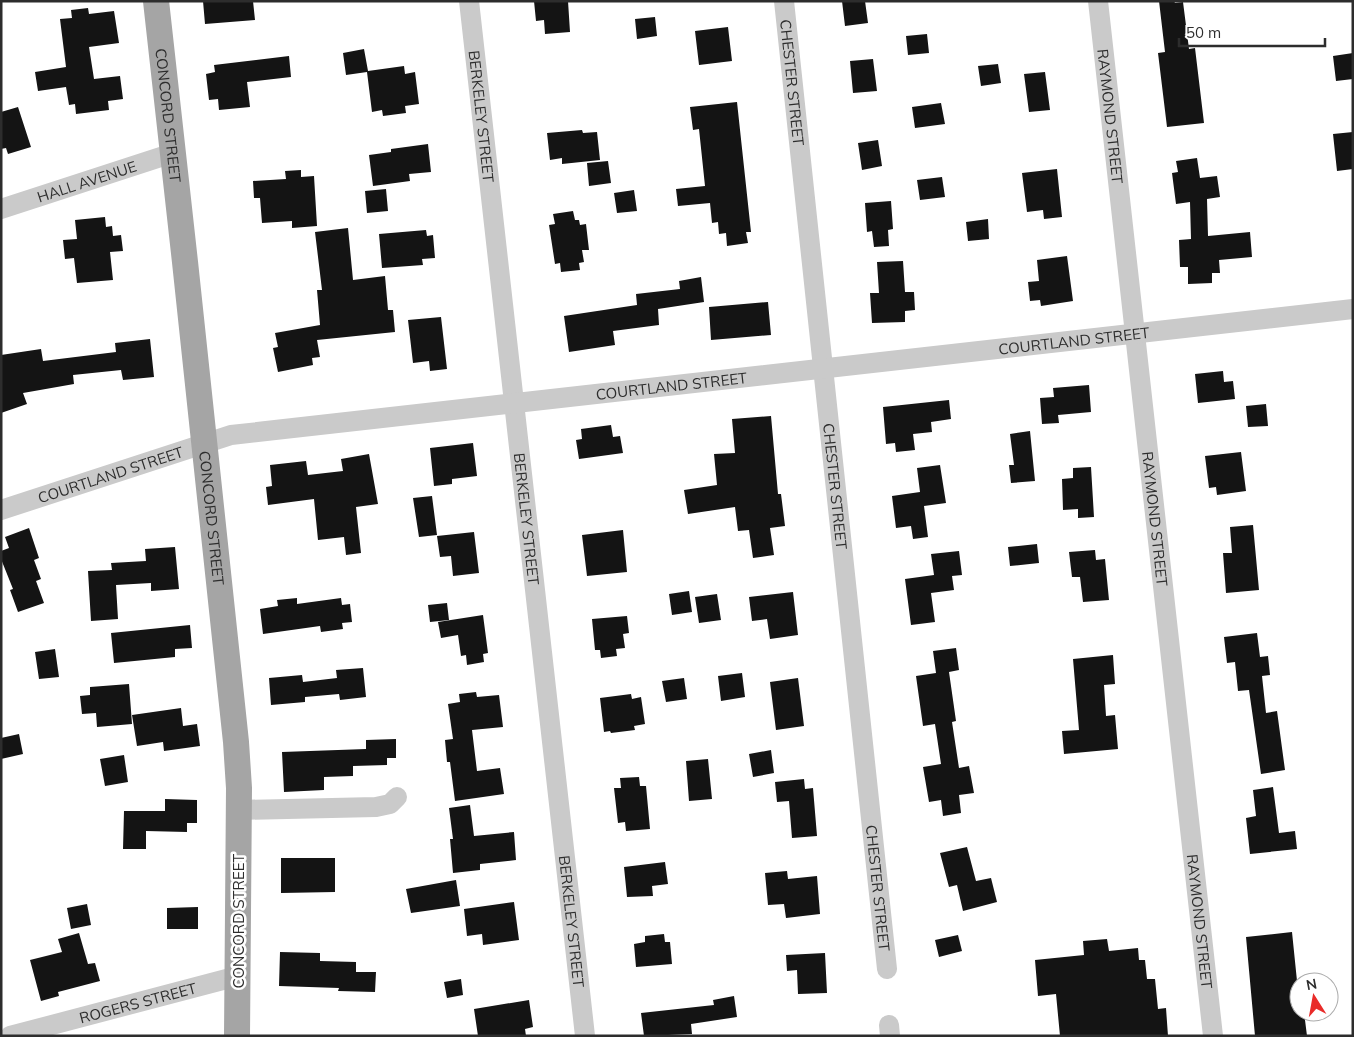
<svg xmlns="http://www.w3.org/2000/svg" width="1354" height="1037" viewBox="0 0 1354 1037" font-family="Mulish,sans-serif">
	<rect width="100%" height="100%" fill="#fff"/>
	<!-- building -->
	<path fill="#141414" d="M203,1H253L255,20L205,24Z
		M534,1H568L570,32L545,34L544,20L536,21Z
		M842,1H865L868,23L845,26Z
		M1159,1H1174L1175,3L1183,2L1189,49L1195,48L1204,123L1167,127L1158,53L1165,52Z
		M88,8L89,14L114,11L119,43L89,47L94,79L120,76L123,99L108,101L109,110L76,114L75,104L69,105L66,87L38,91L35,72L66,67L60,19L72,18L71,10Z
		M655,17L657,36L637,39L635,19Z
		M728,27L732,61L699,65L695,31Z
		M927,34L929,53L908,55L906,36Z
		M364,49L368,71L404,66L405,74L415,72L419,104L405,106L406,113L383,116L382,110L372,112L367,72L346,75L343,53Z
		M1353,53V79L1336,81L1333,56Z
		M289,56L291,77L247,82L250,107L219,110L218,99L209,100L206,74L215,72L214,65Z
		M873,59L877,91L853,93L850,61Z
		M998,64L1001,83L981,86L978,66Z
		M1045,72L1050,110L1029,112L1024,74Z
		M737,102L751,232H746L748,243L727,246L726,233L719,234L718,222L712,223L710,203L678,206L676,189L705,186L699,129L693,130L690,107Z
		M941,103L945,124L915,128L912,107Z
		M18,107L31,147L8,154L6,148L1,149V112Z
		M582,130L583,133L597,132L600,160L562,164V158L550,160L547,133Z
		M1353,132V169L1337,171L1333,134Z
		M878,140L882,166L862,170L858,143Z
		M428,144L431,172L409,174L410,181L373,186L369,155L391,152V149Z
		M1197,158L1200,178L1217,176L1220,197L1207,199L1208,236L1250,232L1252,257L1219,260L1220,273H1212V283L1188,284V267H1180L1179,240L1191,239L1190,202L1176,204L1172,173L1178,172L1176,161Z
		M608,161L611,183L589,186L587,163Z
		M1057,169L1062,217L1044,219L1043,210L1027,212L1022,173Z
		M301,170V177L314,176L317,226L292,228V221L262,223L260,198H254L253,181L286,179L285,171Z
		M942,177L945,197L920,200L917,180Z
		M386,189L388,211L367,213L365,191Z
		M634,190L637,211L617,213L614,193Z
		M891,201L893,229L888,230L889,246L874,247L872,231L867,232L865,203Z
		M573,211L575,220H579L580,225L586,224L589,250H582L584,262L579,263L580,270L561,272L560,263L555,264L549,225L555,224L553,214Z
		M105,217L106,227L112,226L113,236L121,235L123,251L110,252L113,280L77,283L74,258L65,259L63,240L77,239L75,220Z
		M988,219L989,239L968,241L966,222Z
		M348,228L353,280L385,276L388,310H393L395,332L317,340L320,357L312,358L313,365L278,372L273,348L278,347L275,333L320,325L317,290H322L315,232Z
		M426,230L427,236L433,235L435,258L422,259L423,265L382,268L379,234Z
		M1067,256L1073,301L1041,306L1040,300L1030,301L1028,282L1039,281L1037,260Z
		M903,261L905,292H914L915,310L905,311V322L872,323L870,293H879L877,262Z
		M701,277L704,302L658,309L659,325L613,331L615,345L569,352L564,316L637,305L636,294L680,289L679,281Z
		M768,302L771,335L711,340L709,307Z
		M441,317L447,369L430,371L429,361L413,363L408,320Z
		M150,339L154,377L123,380L121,370L73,375L74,384L23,393L27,404L1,413V355L41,349L43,361L116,352L115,343Z
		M1223,371L1224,382L1233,381L1235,399L1198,403L1195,374Z
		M1089,385L1091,412L1058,415L1059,423L1042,424L1040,398L1054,397L1053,388Z
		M949,400L951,419L931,422L932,432L913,434L915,450L896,452L895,443L886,444L883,407Z
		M1266,404L1268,426L1248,427L1246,406Z
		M771,416L778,494H781L785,526L770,528L774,555L753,558L749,530L738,531L735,507L688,514L684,490L717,485L714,454L735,453L732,419Z
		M611,425L613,437L620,436L623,453L579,459L576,440L582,439L581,429Z
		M1030,431L1035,481L1011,483L1009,465H1014L1010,434Z
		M473,443L477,476L452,479V484L434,486L430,448Z
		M1241,452L1246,491L1217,495L1216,487L1209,488L1205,456Z
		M369,454L378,504L356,507L361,553L346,555L344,537L318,540L314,499L268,505L266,487L272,486L270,465L306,461L308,475L343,471L341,459Z
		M940,465L946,503L924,506L928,537L913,539L911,526L896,528L892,496L920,492L917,468Z
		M1091,467L1094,517L1078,518V509L1063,510L1062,479L1073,478V468Z
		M432,496L437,535L419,537L413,498Z
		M1253,525L1259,590L1226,593L1223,553H1232L1230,527Z
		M29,528L39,558L34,560L41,579L36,581L44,603L18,612L10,590L13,589L1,559V551L9,548L5,537Z
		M623,530L627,572L587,576L582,535Z
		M474,532L479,573L453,576L451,556L440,557L437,536Z
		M1037,544L1039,563L1010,566L1008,547Z
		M175,547L179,589L151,591V583L116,585L118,619L91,621L88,571L112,570L111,563L146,561L145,549Z
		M1095,550L1096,560L1105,559L1109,600L1083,602L1080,577H1072L1069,552Z
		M959,551L962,575L952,576L954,590L931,593L935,622L911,625L905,579L934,575L931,554Z
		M689,591L692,612L672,615L669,594Z
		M793,592L798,635L770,639L767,619L752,621L749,597Z
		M717,594L721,620L699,623L695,597Z
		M297,598V604L341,598L342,605L350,604L352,622L342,623L343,629L321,632L320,626L263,634L260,609L278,606L277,600Z
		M447,603L449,620L430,622L428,605Z
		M483,615L488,653L483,654L484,662L467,665L466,655L461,656L458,635L441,638L438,622Z
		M627,616L629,633L623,634L625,648L616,649L617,656L601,658L600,650H595L592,619Z
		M190,625L192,648L175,649V657L114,663L111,633Z
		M1257,633L1260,657L1268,656L1270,675L1262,676L1266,713L1277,711L1285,770L1261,774L1249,690L1238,691L1235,662L1227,663L1224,637Z
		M956,648L959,670L949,672L956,721L952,722L959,768L969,766L974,793L959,795L961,813L943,816L941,800L929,802L923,767L941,764L935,724L923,726L916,676L936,673L933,651Z
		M55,649L59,677L39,679L35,652Z
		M1113,655L1115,684L1104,685L1106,716L1115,715L1118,749L1064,754L1062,731L1079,730L1073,659Z
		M363,668L366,697L340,700L339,694L305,697V702L271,705L269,678L302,675L303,682L337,678L336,670Z
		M742,673L745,697L721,701L718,676Z
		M684,678L687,699L666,702L662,681Z
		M798,678L804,726L776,730L770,682Z
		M129,684L132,724L97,727L96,713L82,714L80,696L90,695V687Z
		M476,692L477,697L499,695L503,727L472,730L477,771L500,768L504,794L455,801L450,762H447L445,740L453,739L448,704L460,702L459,694Z
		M631,694L632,699L641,697L645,724L634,726L635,730L611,733L610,731L604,732L600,698Z
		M181,708L183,726L197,724L200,746L164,751L163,742L137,746L132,715Z
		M19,734L23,754L1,759V738Z
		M396,739V758H387V765L353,766V776L324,777V790L284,792L282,752L366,749V740Z
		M771,750L774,773L753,777L749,754Z
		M124,755L128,782L105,786L100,759Z
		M708,759L712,799L689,801L686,761Z
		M639,777L640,786H646L650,829L626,831L625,822L618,823L614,788H621L620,778Z
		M804,779L805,789L813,788L817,836L792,838L789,801L777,802L775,782Z
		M1273,787L1279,833L1295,831L1297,849L1250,854L1246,818L1256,816L1253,790Z
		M165,799L197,800V823H187V832L146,831V849H123L124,811H165Z
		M470,805L474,836L514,832L516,860L480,864V870L453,873L450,839H453L449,808Z
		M967,847L976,881L991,878L997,902L963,911L957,885L949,887L940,853Z
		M281,858H335V892L281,893Z
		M665,862L668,884L652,886L653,896L627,897L624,867Z
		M787,871L788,879L817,876L820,914L786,918L784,904L768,905L765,873Z
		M456,880L460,906L411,913L406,889Z
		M514,902L519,940L483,945L482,934L467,936L464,909Z
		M87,904L91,925L71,929L67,908Z
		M198,907V929H167V908Z
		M1292,932L1297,981H1299V1012H1304L1307,1036H1255L1246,937Z
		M79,933L88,964L95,963L100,981L58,992L59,996L41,1001L30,960L62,952L58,939Z
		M664,934L665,942H670L672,964L636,967L634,944L645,942V936Z
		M958,935L962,951L939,957L935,940Z
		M1107,939L1109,951L1138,948L1139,960H1145L1147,979H1155L1158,1009L1166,1008L1168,1036H1060L1056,994L1038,996L1035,960L1084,955L1083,941Z
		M280,952L320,953V961L356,962V972H376L375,992L338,991L339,988L279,986Z
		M825,953L827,993L798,994L797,970L787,971L786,955Z
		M461,979L463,995L447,998L444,982Z
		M734,996L737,1017L691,1024L692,1034L644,1036L641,1013L714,1005L713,1000Z
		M529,1000L533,1027L525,1029L526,1036H478L474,1009Z"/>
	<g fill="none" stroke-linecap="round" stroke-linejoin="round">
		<!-- minor -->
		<g stroke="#cacaca" stroke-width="20">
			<path id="s1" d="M469,1L585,1036"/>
			<path id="s2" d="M784,1L887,969"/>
			<path id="s3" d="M1098,1L1213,1036"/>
			<path id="s4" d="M1,209L173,153"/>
			<path id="s5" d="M1,510L231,435L1353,309"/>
			<path d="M238,810L376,807L390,804L397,797"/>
			<path d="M889,1025L890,1036"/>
			<path id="s6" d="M10,1036L238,976"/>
		</g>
		<!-- major -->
		<path stroke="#a5a5a5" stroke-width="26" id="s7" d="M156,1L185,262L236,742L239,788L237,1036"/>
	</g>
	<g text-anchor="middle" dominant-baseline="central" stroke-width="5" stroke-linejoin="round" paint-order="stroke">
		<!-- street labels -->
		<g font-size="15" fill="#2d2d2d" stroke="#fff">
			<text stroke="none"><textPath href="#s2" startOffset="82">CHESTER STREET</textPath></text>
			<text stroke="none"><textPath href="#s7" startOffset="115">CONCORD STREET</textPath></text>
			<text stroke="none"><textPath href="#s1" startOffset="116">BERKELEY STREET</textPath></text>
			<text stroke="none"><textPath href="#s3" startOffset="116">RAYMOND STREET</textPath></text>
			<text stroke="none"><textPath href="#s4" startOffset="90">HALL AVENUE</textPath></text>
			<text stroke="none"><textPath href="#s5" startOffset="1090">COURTLAND STREET</textPath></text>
			<text stroke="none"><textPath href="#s5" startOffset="685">COURTLAND STREET</textPath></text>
			<text stroke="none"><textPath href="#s5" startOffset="115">COURTLAND STREET</textPath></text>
			<text stroke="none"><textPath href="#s2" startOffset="488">CHESTER STREET</textPath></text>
			<text stroke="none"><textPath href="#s7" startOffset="520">CONCORD STREET</textPath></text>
			<text stroke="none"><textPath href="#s1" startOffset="521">BERKELEY STREET</textPath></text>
			<text stroke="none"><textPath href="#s3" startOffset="521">RAYMOND STREET</textPath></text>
			<text stroke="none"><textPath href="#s2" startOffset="892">CHESTER STREET</textPath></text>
			<text transform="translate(238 921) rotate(-90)">CONCORD STREET</text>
			<text stroke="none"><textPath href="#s1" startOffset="926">BERKELEY STREET</textPath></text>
			<text stroke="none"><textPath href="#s3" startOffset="926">RAYMOND STREET</textPath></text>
			<text stroke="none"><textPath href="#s6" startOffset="132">ROGERS STREET</textPath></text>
		</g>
	</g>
	<!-- border -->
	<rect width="1354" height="1037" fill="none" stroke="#2d2d2d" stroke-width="5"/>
	<!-- north arrow -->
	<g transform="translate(1314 997) rotate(349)"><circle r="24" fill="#ffffff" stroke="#ababab"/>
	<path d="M0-4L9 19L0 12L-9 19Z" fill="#e92b29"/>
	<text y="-8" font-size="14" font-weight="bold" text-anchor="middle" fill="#2d2d2d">N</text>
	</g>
	<!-- scale -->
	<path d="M1179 38v8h146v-8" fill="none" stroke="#2d2d2d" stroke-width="2.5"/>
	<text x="1186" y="38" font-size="15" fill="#2d2d2d" stroke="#ffffff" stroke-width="4" paint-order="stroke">50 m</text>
</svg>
